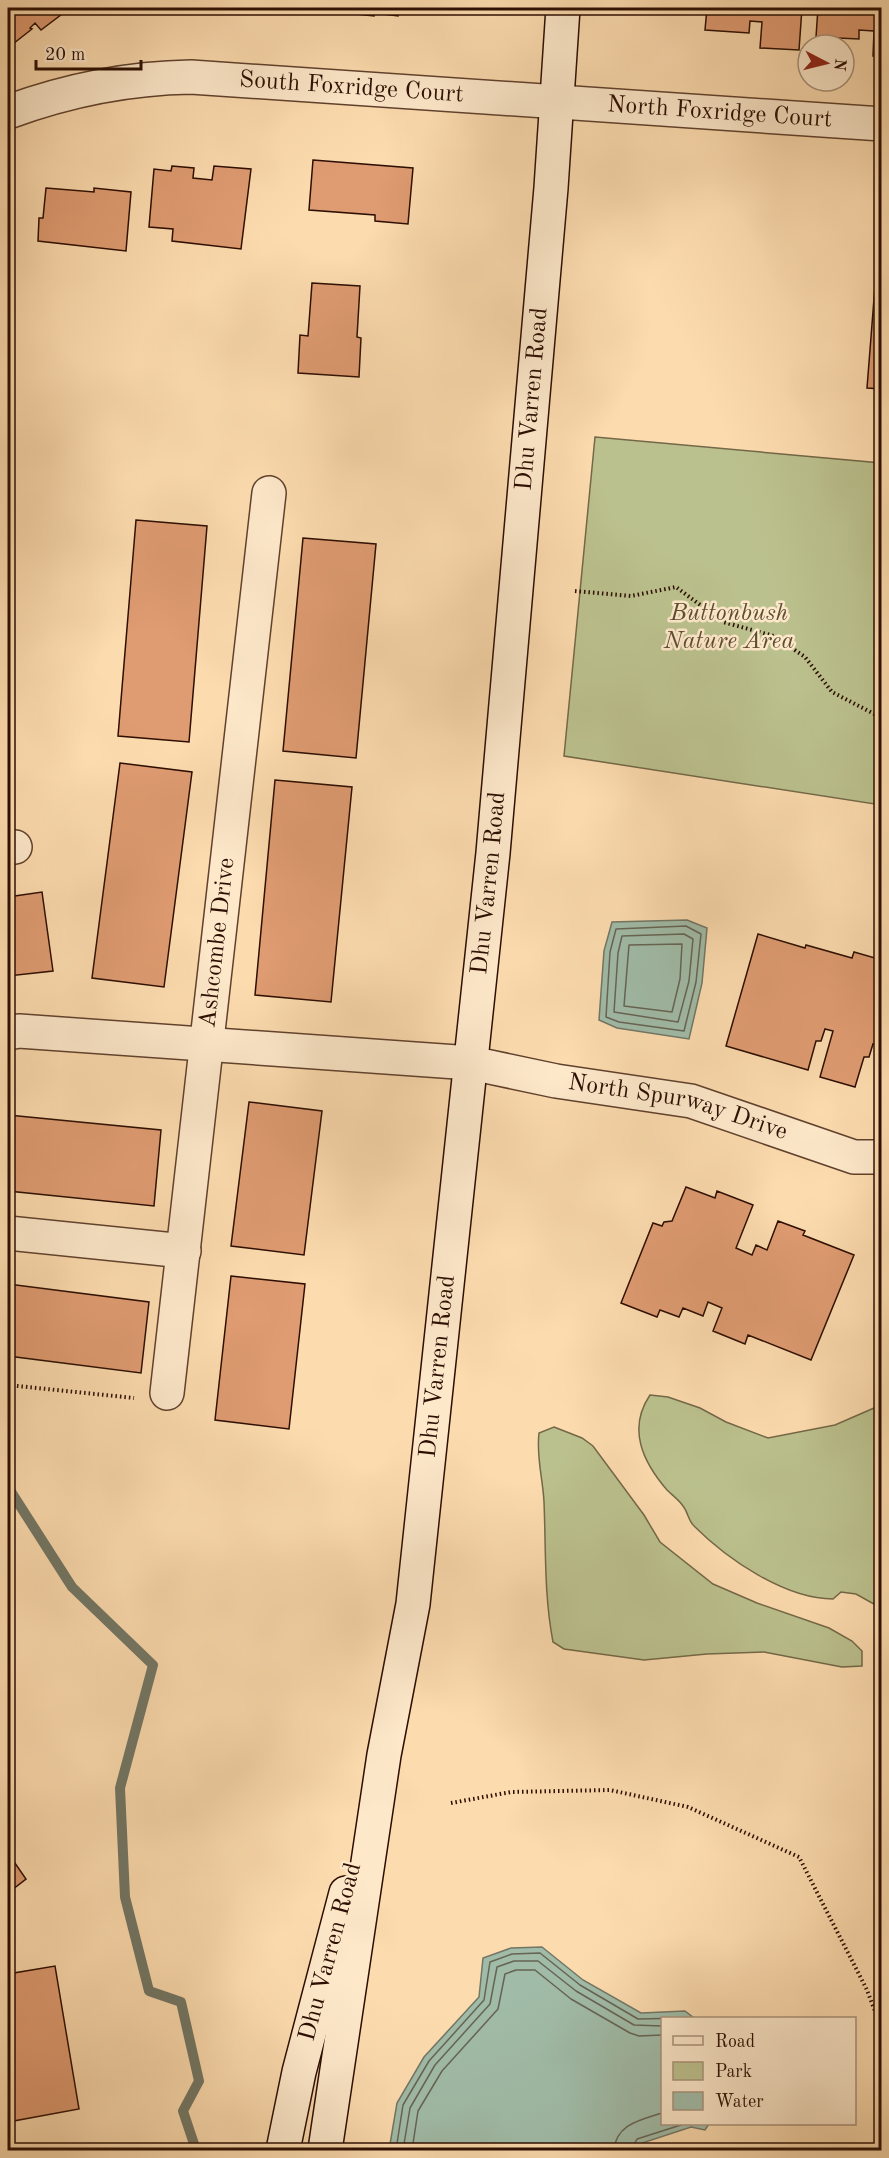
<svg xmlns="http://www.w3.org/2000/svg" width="889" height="2158" viewBox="0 0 889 2158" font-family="'Old Standard TT',serif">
	<rect width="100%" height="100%" fill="#fcdbae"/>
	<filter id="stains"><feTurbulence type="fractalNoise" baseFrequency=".00333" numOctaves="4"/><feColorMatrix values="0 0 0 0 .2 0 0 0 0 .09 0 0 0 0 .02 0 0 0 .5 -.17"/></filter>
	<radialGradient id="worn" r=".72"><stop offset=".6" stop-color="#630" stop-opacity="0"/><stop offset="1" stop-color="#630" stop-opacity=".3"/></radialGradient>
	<!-- green -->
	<path fill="#bbc18e" stroke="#746848" stroke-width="1.5" d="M595,437L881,463V805L564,756Z
		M650,1395L668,1397L700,1408L726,1422L768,1438L835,1425L881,1405V1608L856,1594L841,1592L833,1599C785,1599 727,1559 694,1526C688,1520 688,1512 683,1506C679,1500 672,1495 667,1490C643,1462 627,1429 650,1395Z
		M554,1427L582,1438L593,1446L644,1515L660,1542L713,1584L757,1603L829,1628L852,1641L862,1651V1666L842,1667L764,1652L707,1654L644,1660L564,1649L553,1642C544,1595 546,1550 544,1502C543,1479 536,1457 539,1433Z"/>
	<!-- water -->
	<path fill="#a0bba7" stroke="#727665" stroke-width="1.5" d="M687,920L707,928L702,983L689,1039L617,1028L599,1020L604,951L612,922Z
		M542,1947L583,1980L641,2013L685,2011L694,2018H662V2124H709L705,2130L691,2127L639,2144L636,2150H389L397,2103L424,2057L479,1997L483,1958L511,1948Z"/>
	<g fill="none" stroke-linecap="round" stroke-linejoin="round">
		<!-- shore -->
		<path stroke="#666454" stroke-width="1.5" d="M686,926L701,934L696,982L684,1031L619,1022L606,1017L610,952L616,929Z
			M684,934L693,939L689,981L678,1022L614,1012L618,953L622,936Z
			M682,944L680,979L672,1012L624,1006L629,945Z
			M396,2150L403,2105L429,2061L484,2000L490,1962L512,1954L540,1953L580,1985L638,2019L685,2018
			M403,2150L410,2108L435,2065L490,2004L497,1967L514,1961H538L576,1991L634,2025L662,2026
			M412,2150L418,2111L442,2071L498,2009L505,1974L516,1970H535L571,1999L630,2033L639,2036L662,2035
			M614,2150C616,2124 641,2120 662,2113
			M631,2150L637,2139L684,2124"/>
		<!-- stream -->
		<path stroke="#727665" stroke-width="10" d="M8,1487L72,1587L153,1665L120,1788L125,1897L149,1991L181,2002L199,2081L183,2111L196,2150"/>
	</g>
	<!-- building -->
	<path fill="#df9b71" stroke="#2c0e02" stroke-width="1.5" d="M8,8H70L41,30L35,23L30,28L32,29L9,47Z
		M337,8H424L423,13L398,10V16L374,13V16L337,12Z
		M707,8H802L799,50L760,48L762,22L750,21L749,33L705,30Z
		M818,8H882V56H873L874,31L859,30V39L816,37Z
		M313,160L413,168L408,224L375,221V215L309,210Z
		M172,166L194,168L193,178L212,180L214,166L251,169L241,249L172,241L173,229L149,227L154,169L171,171Z
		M46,188L94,192V188L131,192L126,251L38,241L39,218H43Z
		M312,283L360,286L357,337L361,338L359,377L298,373L300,335L308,336Z
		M875,286L882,287V389L867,388Z
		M136,520L207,526L189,742L118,736Z
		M303,538L376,544L356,758L283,751Z
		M120,763L192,772L164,987L92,978Z
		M275,780L352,787L331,1002L255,995Z
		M42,892L53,971L8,976V897Z
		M758,934L805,948L806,945L852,958L854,952L882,960V1046L873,1044L869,1057H864L855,1087L820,1077L833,1031L825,1029L821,1041H816L808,1070L726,1046Z
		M249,1102L322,1111L304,1255L231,1246Z
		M8,1115L161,1130L154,1206L8,1191Z
		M686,1187L715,1198L717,1191L753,1205L736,1248L752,1255L756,1245L767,1250L778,1221L805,1231L803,1235L854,1255L811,1360L748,1335L745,1344L713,1331L722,1308L708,1302L703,1316L683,1308L679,1317L660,1310L657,1317L621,1303L653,1223L662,1226L664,1222L672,1221Z
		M231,1276L305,1284L289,1429L215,1420Z
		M8,1284L149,1302L141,1373L8,1356Z
		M8,1853L26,1879L8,1893Z
		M55,1966L79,2109L8,2122V1974Z"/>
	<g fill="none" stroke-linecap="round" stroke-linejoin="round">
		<defs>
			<g id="minor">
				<path id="s1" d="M8,112C68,90 126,78 191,77L882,124"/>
				<path d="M8,848L15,847"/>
				<path id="s2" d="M8,1033L19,1031L471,1063L556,1081L691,1101L854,1157H882"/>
				<path d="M8,1233L184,1251"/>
				<path id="s3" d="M167,1393L269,493"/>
			</g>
			<g id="secondary">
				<path d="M283,2150L299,2072L346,1893"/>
				<path id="s4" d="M325,2150L384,1755L413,1604L493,853L551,188L563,8"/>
			</g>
		</defs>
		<!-- minor casing -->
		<use href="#minor" stroke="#60412d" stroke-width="36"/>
		<!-- secondary casing -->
		<use href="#secondary" stroke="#2c0e02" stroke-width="36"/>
		<!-- path -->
		<path stroke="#2c0e02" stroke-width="4" stroke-dasharray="1.5 3" stroke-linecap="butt" d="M575,591L631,596L676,587L723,622L774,636L805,657L832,692L882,718
			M8,1385L134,1398
			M451,1803L511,1792L610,1790L688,1807L799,1857L867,1990L882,2030"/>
		<!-- minor -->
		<use href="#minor" stroke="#fde8ca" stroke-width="33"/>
		<!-- secondary -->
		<use href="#secondary" stroke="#fde8ca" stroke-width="33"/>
	</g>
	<g text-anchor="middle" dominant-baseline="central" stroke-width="5" stroke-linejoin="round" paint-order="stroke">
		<!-- street labels -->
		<g font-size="24" fill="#2c0e02" stroke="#fde8ca">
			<text stroke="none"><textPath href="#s1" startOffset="348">South Foxridge Court</textPath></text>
			<text stroke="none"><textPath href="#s1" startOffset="717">North Foxridge Court</textPath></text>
			<text stroke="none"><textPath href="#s4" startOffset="1764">Dhu Varren Road</textPath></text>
			<text stroke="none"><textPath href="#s4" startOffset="1278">Dhu Varren Road</textPath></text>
			<text stroke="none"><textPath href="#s3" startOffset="453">Ashcombe Drive</textPath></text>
			<text stroke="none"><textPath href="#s2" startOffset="676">North Spurway Drive</textPath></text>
			<text stroke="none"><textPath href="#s4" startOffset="792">Dhu Varren Road</textPath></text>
			<text transform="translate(331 1952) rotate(-75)">Dhu Varren Road</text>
		</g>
		<!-- park labels -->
		<g font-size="24" font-style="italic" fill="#5e4d33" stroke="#fde8ca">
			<text x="729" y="614">Buttonbush<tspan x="729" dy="28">Nature Area</tspan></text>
		</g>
	</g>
	<!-- margin -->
	<rect width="889" height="2158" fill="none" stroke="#fcdbae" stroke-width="30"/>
	<rect x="9" y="9" width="871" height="2140" fill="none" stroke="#2c0e02" stroke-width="3"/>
	<rect x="15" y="15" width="859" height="2128" fill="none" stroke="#2c0e02" stroke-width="1.5"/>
	<!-- legend -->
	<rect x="661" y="2017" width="195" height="108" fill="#fde8ca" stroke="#a9917a" stroke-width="1.5"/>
	<rect x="673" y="2036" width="30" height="9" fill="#fde8ca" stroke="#a9917a" stroke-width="1.5"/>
	<text x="715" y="2047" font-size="18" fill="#2c0e02">Road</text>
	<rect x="673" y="2062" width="30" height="18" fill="#bbc18e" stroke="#a9917a" stroke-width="1.5"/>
	<text x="715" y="2077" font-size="18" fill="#2c0e02">Park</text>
	<rect x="673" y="2092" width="30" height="18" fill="#a0bba7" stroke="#a9917a" stroke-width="1.5"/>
	<text x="715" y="2107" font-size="18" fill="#2c0e02">Water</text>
	<!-- north arrow -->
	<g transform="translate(826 63) rotate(97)"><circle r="28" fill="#fde8ca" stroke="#a9917a" stroke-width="1.5"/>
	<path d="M0-4.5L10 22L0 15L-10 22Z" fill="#8f2418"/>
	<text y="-9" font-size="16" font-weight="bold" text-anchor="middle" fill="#2c0e02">N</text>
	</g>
	<!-- scale -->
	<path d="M36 60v9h105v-9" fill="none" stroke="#2c0e02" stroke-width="3"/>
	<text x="45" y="60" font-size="18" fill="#2c0e02" stroke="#fde8ca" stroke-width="4.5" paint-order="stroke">20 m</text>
	<rect width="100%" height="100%" filter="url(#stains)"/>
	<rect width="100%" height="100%" fill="url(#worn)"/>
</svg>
